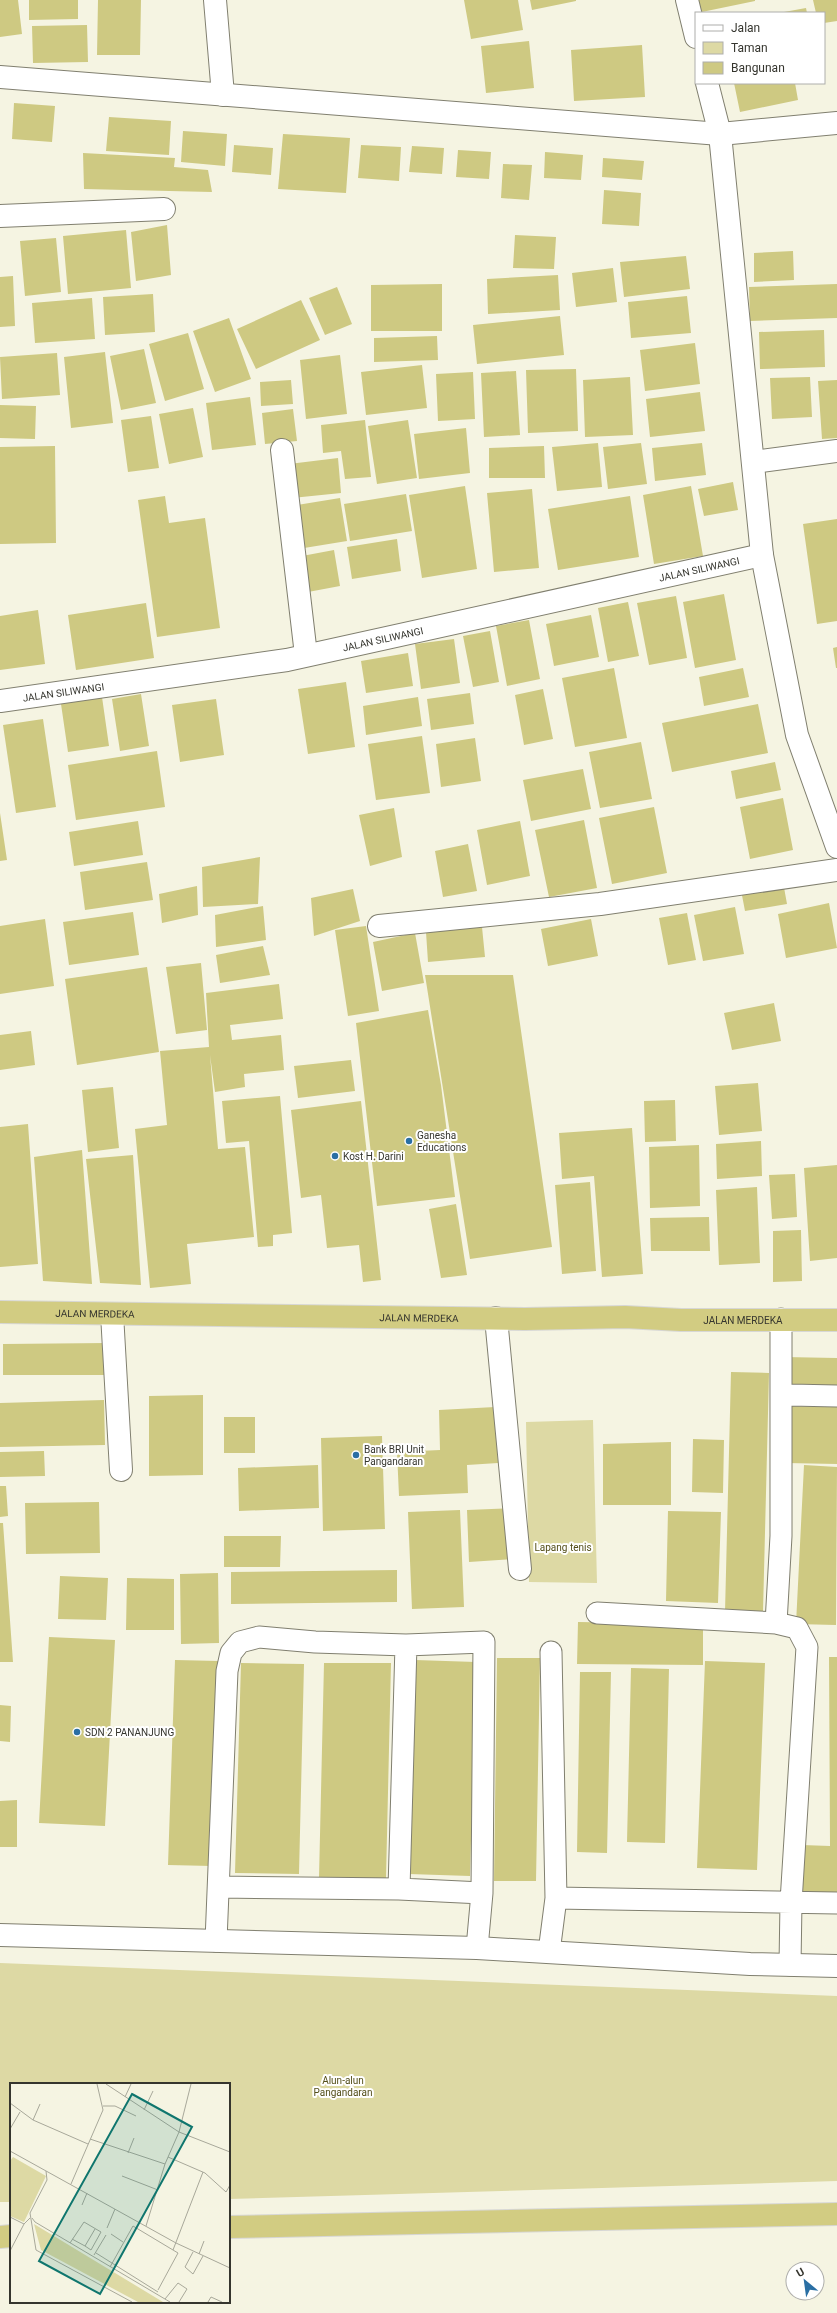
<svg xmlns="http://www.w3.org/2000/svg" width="837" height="2313" viewBox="0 0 837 2313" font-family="Roboto,sans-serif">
	<rect width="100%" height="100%" fill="#f5f4e2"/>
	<!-- green -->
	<path fill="#ddd9a4" d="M593,1420L597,1583L529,1582L526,1422Z
		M0,1963L837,1996V2181L229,2199V2084H11V2202H0Z"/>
	<!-- building -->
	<path fill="#cec982" d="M0,0H18L22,34L0,37Z
		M29,0H78V19L29,20Z
		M98,0H141L140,55H97Z
		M464,0H518L523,30L471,39Z
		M530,0H576V1L532,10Z
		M694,0H755V1L697,13Z
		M813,0H837V21L824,23V13H816Z
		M806,8L807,13H784V12Z
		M87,25L88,62L33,63L32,26Z
		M529,41L534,88L486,93L481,46Z
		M642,45L645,97L574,101L571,50Z
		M734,83H795L798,100L740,112Z
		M14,103L55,106L52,142L12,139Z
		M109,117L171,121L169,155L106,151Z
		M183,131L227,134L225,166L181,162Z
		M283,134L350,138L346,193L278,189Z
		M234,145L273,148L271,175L232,172Z
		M361,145L401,147L399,181L358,178Z
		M412,146L444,148L442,174L409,172Z
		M458,150L491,152L489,179L456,177Z
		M545,152L583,155L581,180L544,178Z
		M83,153L175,158L174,167L208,170L212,192L84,189Z
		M603,158L644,161L642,180L602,177Z
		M503,164L532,165L529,200L501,198Z
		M604,190L641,193L639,226L602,224Z
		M167,225L171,275L136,281L131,232Z
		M126,230L131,288L68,294L63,236Z
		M515,235L556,237L554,269L513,268Z
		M56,238L61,292L25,296L20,241Z
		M793,251L794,280L754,282V253Z
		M686,256L690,289L624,297L620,262Z
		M613,268L617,302L576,307L572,273Z
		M558,275L560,310L488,314L487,279Z
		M13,276L15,326L0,327V277Z
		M442,284V331H371V285Z
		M837,284V318L750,321L749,287Z
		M337,287L352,324L325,335L309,298Z
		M153,294L155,332L105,335L103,297Z
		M687,296L691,333L631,338L628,302Z
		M92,298L95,339L35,343L32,303Z
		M301,300L320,340L256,369L237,329Z
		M560,316L564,355L477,364L473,325Z
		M229,318L251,379L215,392L193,331Z
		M824,330L825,367L760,369L759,332Z
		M188,333L204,389L165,401L149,344Z
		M437,336L438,360L374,362V338Z
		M695,343L700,384L645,391L640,350Z
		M144,349L156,403L121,410L110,356Z
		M105,352L113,423L71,428L64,357Z
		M57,353L60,395L2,399L0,357Z
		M340,355L347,414L306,419L300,360Z
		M422,365L427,408L366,415L361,372Z
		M576,369L578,431L528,433L526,370Z
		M516,371L520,435L484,437L481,373Z
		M473,372L475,419L438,421L436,374Z
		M630,377L633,435L585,437L583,380Z
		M810,377L812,417L772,419L770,378Z
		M291,380L293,404L261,406L260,382Z
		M837,380V438L822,439L818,381Z
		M700,392L705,431L650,437L646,399Z
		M250,397L256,445L212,450L206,403Z
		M0,405L36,406L35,439L0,438Z
		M193,408L203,457L169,464L159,414Z
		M293,409L297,441L265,444L262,413Z
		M151,416L159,468L128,472L121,420Z
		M365,420L371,477L345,479L341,451L323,453L321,425Z
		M408,420L417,478L377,484L368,426Z
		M466,428L470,473L419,479L414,434Z
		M598,443L602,487L557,491L552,447Z
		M641,443L647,484L608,489L603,447Z
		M702,443L706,475L655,481L652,448Z
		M55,446L56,543L0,544V447Z
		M544,446L545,478H489V448Z
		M338,458L341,493L292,498L289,464Z
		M733,482L738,510L704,516L698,489Z
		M465,486L477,569L422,578L409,495Z
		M691,486L703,556L654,564L643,495Z
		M532,489L539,568L494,572L487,493Z
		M406,494L412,531L350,541L344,504Z
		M165,496L169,523L205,518L220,628L157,637L138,500Z
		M630,496L639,557L558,570L548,509Z
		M340,498L347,541L298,549L291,506Z
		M837,519V621L817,624L803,524Z
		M397,539L401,571L352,579L347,547Z
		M334,550L340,586L308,592L302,556Z
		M724,594L736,660L695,668L683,602Z
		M676,596L687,658L649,665L637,603Z
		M628,602L639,656L608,662L598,608Z
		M146,603L154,658L76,670L68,615Z
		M38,610L45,664L0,670V616Z
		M591,615L599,657L554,666L546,624Z
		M529,620L540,679L507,686L496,626Z
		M490,631L499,682L473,687L463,636Z
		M454,639L460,683L421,689L415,644Z
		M837,647V668H836L833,648Z
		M408,653L413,686L366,693L361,661Z
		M614,668L627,738L575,747L562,678Z
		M743,668L749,697L704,706L699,677Z
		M346,682L355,747L308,754L298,689Z
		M543,689L553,739L524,745L515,695Z
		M470,693L474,724L431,730L427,699Z
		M141,694L149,746L120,751L112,699Z
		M102,697L109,746L68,752L61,704Z
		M418,697L422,726L366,735L363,706Z
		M216,699L224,755L180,762L172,705Z
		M758,704L768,753L672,772L662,723Z
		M43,719L56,807L16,813L3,725Z
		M422,736L430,793L376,800L368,744Z
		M475,738L481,781L441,787L436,744Z
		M641,742L652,799L600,808L589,752Z
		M157,751L165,807L76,820L68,765Z
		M775,762L781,790L736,799L731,771Z
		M583,769L591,809L531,821L523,780Z
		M783,798L793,850L750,859L740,807Z
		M654,807L667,873L612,884L599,818Z
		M394,808L402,857L370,866L359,815Z
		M0,813L7,860L0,861Z
		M584,820L597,888L549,897L535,830Z
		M138,821L143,855L74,866L69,832Z
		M520,821L530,876L487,885L477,830Z
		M468,844L477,891L443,897L435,851Z
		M260,857L258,904L203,907L202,867Z
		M147,862L153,900L85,910L80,872Z
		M783,882L787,904L745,911L741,890Z
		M197,886L198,915L162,923L159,894Z
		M353,889L360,921L314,936L311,898Z
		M829,903L837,948L786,958L778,914Z
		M263,906L266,940L216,947L215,915Z
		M735,907L744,954L703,961L694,915Z
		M133,912L139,955L69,965L63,922Z
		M687,913L696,960L668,965L659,918Z
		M45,919L54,986L0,994V926Z
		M591,919L598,956L548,966L541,929Z
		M366,926L379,1011L348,1016L335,930Z
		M482,927L485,957L428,962L426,932Z
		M415,933L424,983L382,991L373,942Z
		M263,946L270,975L220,983L216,955Z
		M201,963L207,1030L176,1034L166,967Z
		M147,967L159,1052L77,1065L65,979Z
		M425,975H513L552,1247L470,1259Z
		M279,984L283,1019L230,1025L232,1040L281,1035L284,1070L244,1074L245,1087L215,1092L210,1055L218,1149L245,1147L254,1237L187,1244L191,1284L150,1288L135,1129L167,1125L160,1051L209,1047L206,993Z
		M774,1003L781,1041L732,1050L724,1013Z
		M428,1010L441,1085L455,1197L377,1206L356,1023Z
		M31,1031L35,1065L0,1070V1035Z
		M351,1060L355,1091L298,1098L294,1066Z
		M758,1083L762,1131L719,1135L715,1086Z
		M113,1087L119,1148L88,1152L82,1090Z
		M280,1096L292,1233L273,1235V1246L258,1247L249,1141L226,1143L222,1101Z
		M675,1100L676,1141L645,1142L644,1101Z
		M361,1101L381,1280L363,1282L359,1245L327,1248L321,1195L301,1198L291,1110Z
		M28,1124L38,1264L0,1267V1127Z
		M632,1128L643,1274L602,1277L594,1176L562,1179L559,1133Z
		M761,1141L762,1176L717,1179L716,1144Z
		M699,1145L700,1206L650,1208L649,1147Z
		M82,1150L92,1284L43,1281L34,1157Z
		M133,1155L141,1285L100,1283L86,1159Z
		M837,1165V1258L810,1261L804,1168Z
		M795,1174L797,1217L772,1219L769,1175Z
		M590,1182L596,1271L562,1274L555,1185Z
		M757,1187L760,1263L719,1265L716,1190Z
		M456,1204L467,1275L441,1278L429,1209Z
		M709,1217L710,1251H651L650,1218Z
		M801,1230L802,1281L773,1282V1231Z
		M107,1343V1375H3V1344Z
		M784,1357L837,1358V1386L783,1385Z
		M731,1372L769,1373L763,1612H725Z
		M203,1395V1475L149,1476V1396Z
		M104,1400L105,1445L0,1447V1403Z
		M787,1406L837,1407V1464L786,1463Z
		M495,1407L498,1463L467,1465L468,1493L399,1496L397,1452L440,1450L439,1410Z
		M224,1417H255V1453H224Z
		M382,1436L385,1529L323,1531L321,1438Z
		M693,1439L724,1440L723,1493L692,1492Z
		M671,1442V1505H603V1444Z
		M44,1451L45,1476L0,1477V1452Z
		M318,1465L319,1508L239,1511L238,1468Z
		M804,1465L837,1467L836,1625L796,1624Z
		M0,1486H6L8,1516L0,1517Z
		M99,1502L100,1553L26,1554L25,1503Z
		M513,1508L515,1559L469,1562L467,1510Z
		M460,1510L464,1607L412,1609L408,1512Z
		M668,1511L721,1512L718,1603L666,1601Z
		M0,1523H3L13,1662H0Z
		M224,1536H281L280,1567H224Z
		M397,1570V1602L231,1604V1572Z
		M218,1573L219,1643L181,1644L180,1574Z
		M60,1576L108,1578L106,1620L58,1619Z
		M127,1578L174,1579V1630H126Z
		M578,1622L703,1624V1665L577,1664Z
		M49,1637L115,1640L105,1826L39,1823Z
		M829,1657H837V1893L801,1892L802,1845L830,1846Z
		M497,1658H540L536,1881H494Z
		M175,1660L219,1661L212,1866L168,1865Z
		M415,1660L476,1662L470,1876L409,1874Z
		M705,1661L765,1663L757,1870L697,1868Z
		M241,1663L304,1664L299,1874L235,1873Z
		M324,1663H391L386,1878H319Z
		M631,1668L669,1669L665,1843L627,1842Z
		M580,1672H611L607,1853L577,1852Z
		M0,1705L11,1706L10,1742L0,1741Z
		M17,1800V1847H0V1801Z"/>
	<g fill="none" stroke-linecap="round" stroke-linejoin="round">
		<defs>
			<path id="service" d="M781,1402V1319
				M597,1613L776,1623
				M219,1887L399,1889L406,1645
				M556,1898L837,1903
				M216,1941L227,1671L231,1653L240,1642L259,1637L315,1642L406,1645L484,1642L482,1893L399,1889
				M477,1948L482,1893
				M549,1952L556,1898L551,1652
				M790,1965L791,1902L807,1647L797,1628L776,1623L781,1536V1402L784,1397L790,1395L837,1396"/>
			<g id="minor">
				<path d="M215,0L223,95"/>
				<path d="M687,0L696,37"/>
				<path d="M0,77L720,134L837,123"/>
				<path d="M707,83L720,134L762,555L797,735L837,847"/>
				<path d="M0,216L164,209"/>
				<path d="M282,450L306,655"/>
				<path d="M753,462L837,451"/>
				<path id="s1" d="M0,701L287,660L762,555"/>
				<path d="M379,926L600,904L837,870"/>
				<path d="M112,1314L121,1470"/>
				<path d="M496,1318L520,1569"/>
				<path d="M0,1935L477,1948L750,1964L837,1966"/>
			</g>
			<g id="trunk">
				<path id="s2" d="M0,1312L525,1319L625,1317L681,1320H837"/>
				<path d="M229,2227L837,2214"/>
				<path d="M0,2237L11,2236"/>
			</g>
		</defs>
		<!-- service casing -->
		<use href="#service" stroke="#807f6f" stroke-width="23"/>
		<!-- minor casing -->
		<use href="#minor" stroke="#807f6f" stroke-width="24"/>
		<!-- trunk casing -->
		<use href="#trunk" stroke="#d7d7d5" stroke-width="24"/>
		<!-- service -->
		<use href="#service" stroke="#fff" stroke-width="21"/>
		<!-- minor -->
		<use href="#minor" stroke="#fff" stroke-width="22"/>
		<!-- trunk -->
		<use href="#trunk" stroke="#d2cc82" stroke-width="22"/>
	</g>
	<!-- markers -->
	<g fill="#2a6fa4" stroke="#fff" stroke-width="1.5">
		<circle cx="409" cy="1141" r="4"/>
		<circle cx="335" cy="1156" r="4"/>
		<circle cx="356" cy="1455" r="4"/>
		<circle cx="77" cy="1732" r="4"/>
	</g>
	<g text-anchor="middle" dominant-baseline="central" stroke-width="4" stroke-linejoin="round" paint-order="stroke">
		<!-- street labels -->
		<g font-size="10" fill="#35352e" stroke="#fff">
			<text stroke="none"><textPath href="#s1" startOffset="712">JALAN SILIWANGI</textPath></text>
			<text stroke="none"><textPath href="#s1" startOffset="388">JALAN SILIWANGI</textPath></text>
			<text stroke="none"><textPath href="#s1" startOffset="64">JALAN SILIWANGI</textPath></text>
			<text stroke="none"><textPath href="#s2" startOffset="95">JALAN MERDEKA</textPath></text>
			<text stroke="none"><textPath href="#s2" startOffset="419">JALAN MERDEKA</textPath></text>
			<text stroke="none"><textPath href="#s2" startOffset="743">JALAN MERDEKA</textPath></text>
		</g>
		<!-- poi labels -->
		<g font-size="10" fill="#35352e" stroke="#fff" text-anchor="start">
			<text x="417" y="1135">Ganesha<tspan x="417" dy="12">Educations</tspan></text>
			<text x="343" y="1156">Kost H. Darini</text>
			<text x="364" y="1449">Bank BRI Unit<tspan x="364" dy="12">Pangandaran</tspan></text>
			<text x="85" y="1732">SDN 2 PANANJUNG</text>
		</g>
		<!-- park labels -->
		<g font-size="10" fill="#534e19" stroke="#fff">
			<text x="563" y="1547">Lapang tenis</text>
			<text x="343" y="2080">Alun-alun<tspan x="343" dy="12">Pangandaran</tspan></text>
		</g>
	</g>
	<!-- overview -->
	<g transform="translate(10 2083)">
		<rect width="220" height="220" fill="#f5f4e2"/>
		<path d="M3,74L36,93L14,139L0,133V78ZM24,141L153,219H128L31,167Z" fill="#ddd9a4"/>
		<path fill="none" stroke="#a8a89a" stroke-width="1" d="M96,1L169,49L220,69M115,14L121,1M0,20L23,37L78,61M93,23H105L126,33M134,27L143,8M23,37L30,21M0,46L10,29M80,56L155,81M0,68L166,160L220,185M118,70L124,55M158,74L195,90L216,109L220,102M36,88L37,97L20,130L26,167L122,219M112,93L148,107M61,101L93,27L87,1M72,122L77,110M0,134L14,141L20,135M22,135L25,139L160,219M136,143L155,81L169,49L181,1M97,145L105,126M101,151L113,159M62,156L75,163L85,146M60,160L74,139L91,149L81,167L75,163M163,167L193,89M0,168L14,141M183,169L175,184L183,191L193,173M86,170L148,209M189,171L194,158M84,172L96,152M100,184L123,143L168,170L148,207M155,216L168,200L177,206L169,219M198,219L201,214L212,219"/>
		<path fill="#0f766e" fill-opacity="0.15" stroke="#0f766e" stroke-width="2" d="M122,11L182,44L90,211L29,178Z"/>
		<rect width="220" height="220" fill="none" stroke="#35352e" stroke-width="2"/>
	</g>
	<!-- legend -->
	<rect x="695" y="12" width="130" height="72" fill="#ffffff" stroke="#aeaeab"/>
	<rect x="703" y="25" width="20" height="6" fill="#ffffff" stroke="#aeaeab"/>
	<text x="731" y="32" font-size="12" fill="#35352e">Jalan</text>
	<rect x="703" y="42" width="20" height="12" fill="#ddd9a4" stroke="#aeaeab"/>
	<text x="731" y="52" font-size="12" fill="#35352e">Taman</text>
	<rect x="703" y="62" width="20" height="12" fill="#cec982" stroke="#aeaeab"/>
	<text x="731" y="72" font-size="12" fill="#35352e">Bangunan</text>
	<!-- north arrow -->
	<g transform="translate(805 2281) rotate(331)"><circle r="19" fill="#ffffff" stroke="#aeaeab"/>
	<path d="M0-3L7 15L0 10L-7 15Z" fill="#2a6fa4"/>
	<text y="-6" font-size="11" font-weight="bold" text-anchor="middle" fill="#35352e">U</text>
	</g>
</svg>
